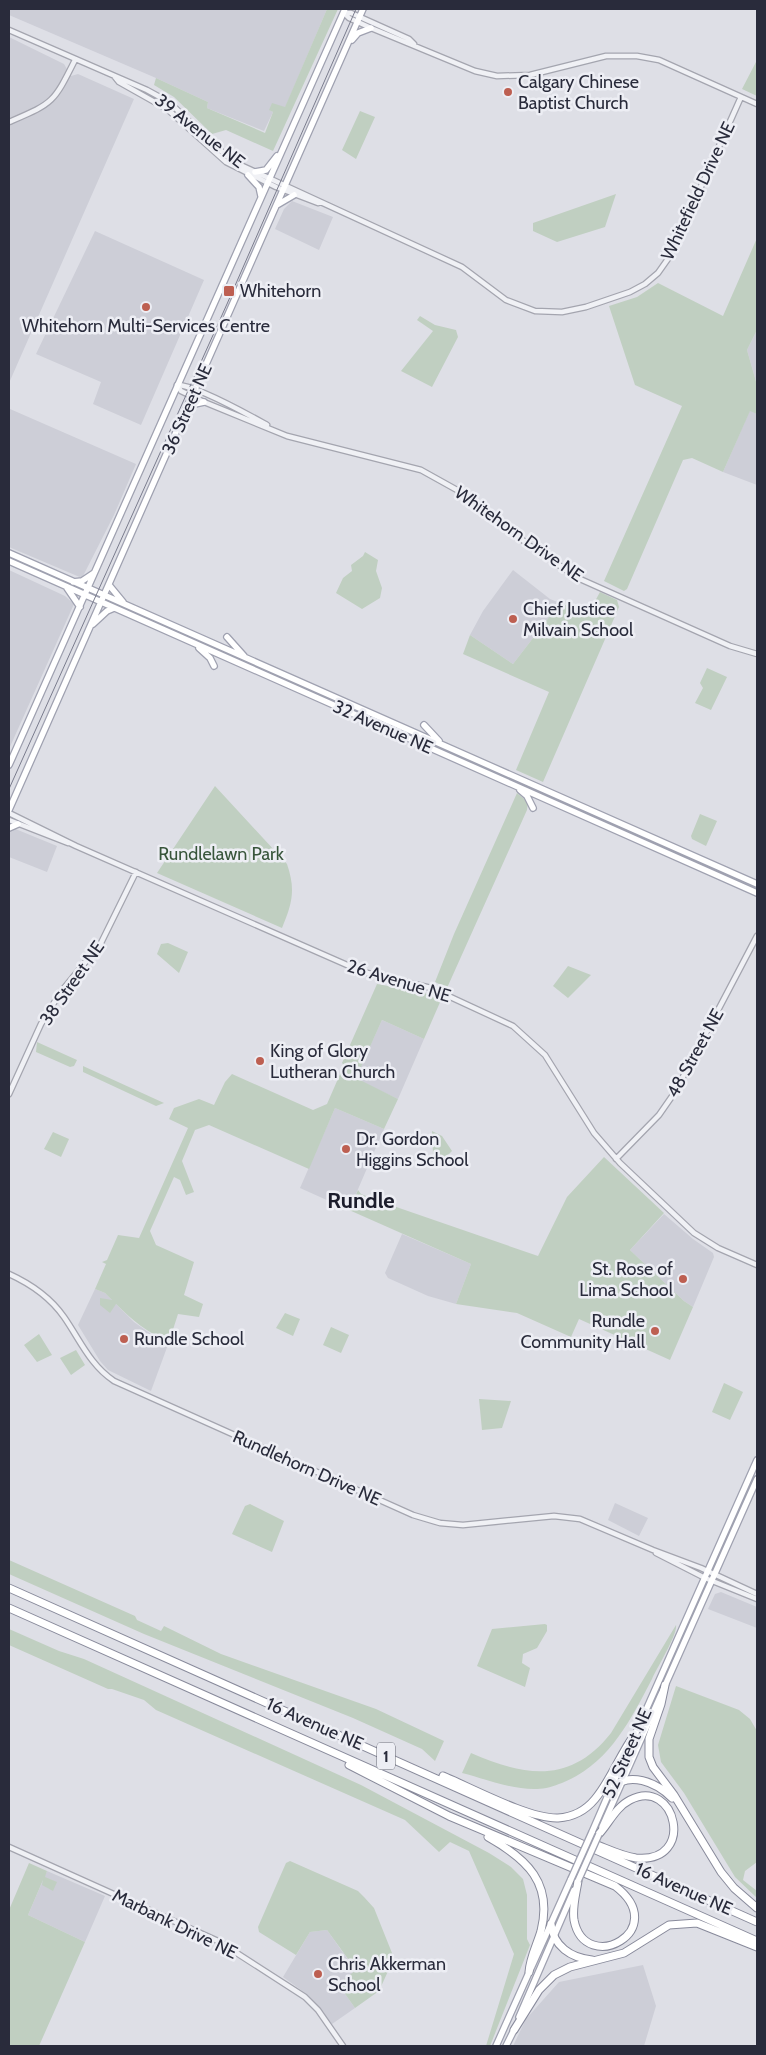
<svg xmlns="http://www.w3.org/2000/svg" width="766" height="2055" viewBox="0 0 766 2055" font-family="Cabin,sans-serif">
	<rect width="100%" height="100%" fill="#dedfe6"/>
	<!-- built -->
	<path fill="#cdced7" d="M9,9H327L285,108L270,110L273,112L264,131L207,108L208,102L156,78L9,15Z
		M9,37L64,64L71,76L78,74L134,99L9,383Z
		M292,201L333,217L319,250L275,229L284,209Z
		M95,231L204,280L141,425L93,404L101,382L36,354Z
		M757,330V385L747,350Z
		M10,409L136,464L114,515L82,578L9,547Z
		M750,410L757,414V485L723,472Z
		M9,570L65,596L74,604L9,749Z
		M513,570L550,599L560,603L513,664L470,635L483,611Z
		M13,828L57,846L47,872L9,857V833Z
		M382,1020L424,1039L398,1099L355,1079Z
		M335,1108L384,1129L349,1210L300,1188Z
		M664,1214L693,1239L713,1253L714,1257L693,1307L684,1301L630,1250Z
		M402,1234L471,1264L456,1304L428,1296L388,1278L385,1273Z
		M95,1289L105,1293L134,1322L154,1336L169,1342L151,1391L108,1370L100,1361L78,1325Z
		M615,1503L648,1518L639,1536L608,1520Z
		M721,1592L757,1607V1628L708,1609L715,1594Z
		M47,1871L105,1896L85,1942L28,1915Z
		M327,1930L356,1971L338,1984L355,2008L332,2024L308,1995L283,1977L310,1932Z
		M643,1965L656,2006L644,2046H513L526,2019L559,1982Z"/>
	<!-- green -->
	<path fill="#c0cfc1" d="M327,9H338L273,151L226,130L212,134L174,97L154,85L156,78L208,102L207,108L265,133L273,112L269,110L272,103L285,107Z
		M757,60V96L742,89Z
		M360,111L375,117L356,159L342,150Z
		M616,194L605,227L557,242L533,231V223Z
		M757,238V330L747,350L757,385V414L750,411L723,472L692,458L683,460L627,589L624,591L604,581L682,406L635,385L609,306L637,297L658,283L723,316Z
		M420,316L435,325L456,330L458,337L432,387L401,371L433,331L417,320Z
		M365,552L378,560L376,571L382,588L380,598L362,609L336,593L343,578L352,571L351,565L363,556Z
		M600,592L617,600L619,607L543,782L516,770L549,692L463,654L470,635L513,664L560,603L588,614Z
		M707,668L727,677L711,710L695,703L703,688L700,683Z
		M215,786L287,864C296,890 292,904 282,928L157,873Z
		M517,793L528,802L527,810L447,988L435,982L454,934Z
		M700,814L717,821L706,846L692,839L691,836Z
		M168,943L188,952L179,973L157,954L161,944Z
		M568,966L591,975L568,998L553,986Z
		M377,984L422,992L441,1000L424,1039L382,1020L356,1078L398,1099L384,1129L335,1108L309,1169L209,1125L195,1130L182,1161L194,1192L186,1195L180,1180L174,1177L150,1231L156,1245L194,1262L184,1295L203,1304L199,1317L178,1314L169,1342C148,1333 132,1320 116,1304L110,1313L100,1305V1298L112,1300L105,1293L95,1289L106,1264L102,1262L107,1260L118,1235L139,1238L188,1128L169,1119L174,1108L199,1099L214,1105L225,1082L232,1074L313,1110L327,1104L344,1065L342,1063Z
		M37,1042L77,1060L74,1066L70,1067L36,1052Z
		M83,1066L164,1103L156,1106L83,1072Z
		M432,1131L442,1136L452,1151L444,1159L433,1154Z
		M53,1132L69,1139L61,1157L44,1149Z
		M604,1157L664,1213L630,1250L684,1301L693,1307L670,1360L579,1319L571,1337L517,1313L456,1304L471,1264L349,1210L358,1190L361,1194L376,1200L538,1256L567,1197Z
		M285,1313L300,1319L293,1336L276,1328Z
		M331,1327L349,1335L341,1353L323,1345Z
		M39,1334L52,1355L37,1362L24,1345Z
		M76,1350L85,1365L71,1375L60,1358Z
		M724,1383L743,1392L730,1420L712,1412Z
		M479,1399L511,1401L502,1428L482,1430Z
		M250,1504L284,1521L272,1552L232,1534L245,1506Z
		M9,1560L135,1616L137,1620L161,1631L164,1626L221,1654L376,1709L444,1741L435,1761L422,1749L353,1718L144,1634L9,1574Z
		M545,1624L547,1625V1631L537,1648L523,1654L522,1663L530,1668L525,1687L477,1666L492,1629Z
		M676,1625C678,1634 657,1668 652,1679C630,1721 609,1764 562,1783C554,1786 545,1789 537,1789C512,1790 486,1779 462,1773L471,1753C524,1776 570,1785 611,1733Z
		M9,1629L59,1651L84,1659L361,1785L489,1853L511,1867L523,1879L527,1895V1939L530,1945L490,2046H486L514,1954L469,1851L450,1842L439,1852L405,1820L156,1710L144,1700L112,1689H108L9,1645Z
		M676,1686L739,1710L750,1719L757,1731V1862L745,1871L743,1880L757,1891V1898L735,1877L684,1793L661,1762L658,1745Z
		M290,1861L358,1891L364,1897L374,1908L394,1958L379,1991L355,2008L338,1984L356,1970L327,1930L310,1932L296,1955L259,1932L258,1927L286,1863Z
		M29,1863L47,1871L45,1877L57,1882L53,1891L42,1885L43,1880L28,1915L85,1942L39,2046H9V1910Z"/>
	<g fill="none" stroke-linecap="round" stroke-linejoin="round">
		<defs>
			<path id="minor" d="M344,13L349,18L371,28L475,71L497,76L530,75L606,56H637L659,60L757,104
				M344,13H351L409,39L414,44
				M9,30L147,90L169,102L215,146L236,163L462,267L506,300L535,311L562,312L586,307L630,292L645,284L658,273L670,256L741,97
				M115,77L119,82L167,109L226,162L276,187L318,203
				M9,122C53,103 53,104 75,60
				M177,385L181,391L204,402L287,436L421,470L466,495L530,546L580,579L730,646L757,654
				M177,385C196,385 249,415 267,425
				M9,813L76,846L363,972L431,988L513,1026L545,1055L594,1133L620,1163L694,1233L718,1248L757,1265
				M9,820L68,843
				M9,1094L41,1024L60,993L101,943L136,872
				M616,1159L659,1115L675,1092L757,936
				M9,1274C31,1284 50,1297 64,1317C80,1340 90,1365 114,1381L413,1515L440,1523L463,1525L554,1516L580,1519L653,1550L701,1568L757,1594
				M656,1553L705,1578L757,1599
				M9,1847L218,1941L305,1997L318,2010L343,2046"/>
			<path id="major" d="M352,40L358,33L371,28
				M255,172L266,170L277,156
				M248,175L259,187L261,196
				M277,205L294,195
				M187,411L195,404L204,402
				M9,553L757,884
				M9,561L757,893
				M73,582L82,581L94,573
				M109,585L123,602
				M67,588L80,607
				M93,624L107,611L114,608
				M227,637L244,656
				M199,648L210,658L214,666
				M424,725L439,741
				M9,765L345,9
				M520,790L527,796L533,808
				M9,810L363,9
				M9,828L18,824
				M634,1737L757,1460
				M602,1827L757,1479
				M592,1832L629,1747
				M519,2017L574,1890
				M496,2046L571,1879
				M506,2046L515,2028"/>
			<path id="highway" d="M9,1588L757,1922
				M9,1608L757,1941
				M665,1685L661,1704L649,1739V1757L653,1767L674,1795L721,1872L734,1888L757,1908
				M349,1765L449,1816L615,1886C673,1930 585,1977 574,1920C572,1907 576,1894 578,1881
				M443,1776C472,1788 529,1819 558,1818C573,1817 586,1810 595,1799C611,1780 620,1754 635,1734
				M612,1788C629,1771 656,1782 672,1798
				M488,1837C527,1859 553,1883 541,1931C537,1945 530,1957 529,1972
				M592,1843C606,1848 621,1856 636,1858C697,1864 676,1776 630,1800C616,1807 609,1823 599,1834
				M551,1924C553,1946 571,1958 592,1960
				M514,2030L539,1990L554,1975L570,1967L624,1953L669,1925L697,1923L757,1947"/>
		</defs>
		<!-- minor casing -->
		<use href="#minor" stroke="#a4a5af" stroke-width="7"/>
		<!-- major casing -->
		<use href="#major" stroke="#9fa1b0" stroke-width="8"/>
		<!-- highway casing -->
		<use href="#highway" stroke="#888a9b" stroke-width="9"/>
		<!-- minor -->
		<use href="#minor" stroke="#f0f1f5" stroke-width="4.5"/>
		<!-- major -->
		<use href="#major" stroke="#fff" stroke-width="5.5"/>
		<!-- highway -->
		<use href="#highway" stroke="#fff" stroke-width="7"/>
		<!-- tram -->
		<path stroke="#7a7c8d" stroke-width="1" d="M9,789L227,304L356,9"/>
		<defs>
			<path id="major-bridge" d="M571,1879L592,1832
				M578,1881L599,1834"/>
		</defs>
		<!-- major-bridge casing -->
		<use href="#major-bridge" stroke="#9fa1b0" stroke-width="8" stroke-linecap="butt"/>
		<!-- major-bridge -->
		<use href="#major-bridge" stroke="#fff" stroke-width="5.5"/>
	</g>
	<!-- markers -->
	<g fill="#bd5f51" stroke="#edeef4" stroke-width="2">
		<circle cx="508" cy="92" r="5"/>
		<rect x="223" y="285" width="12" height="12" rx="2.5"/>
		<circle cx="146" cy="307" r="5"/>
		<circle cx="513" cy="619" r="5"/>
		<circle cx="260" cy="1061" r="5"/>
		<circle cx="346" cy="1149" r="5"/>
		<circle cx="683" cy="1279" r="5"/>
		<circle cx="655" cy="1331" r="5"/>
		<circle cx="124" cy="1339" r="5"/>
		<circle cx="318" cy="1974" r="5"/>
	</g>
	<g text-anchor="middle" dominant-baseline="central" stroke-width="5" stroke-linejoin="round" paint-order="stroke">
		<!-- shield labels -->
		<rect fill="#edeef4" stroke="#646672" stroke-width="1" x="377" y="1742.5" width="18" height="27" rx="4"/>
		<g font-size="16" font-weight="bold" fill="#292b3b">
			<text x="386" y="1756">1</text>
		</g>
		<!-- poi labels -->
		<g font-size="18" fill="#292b3b" stroke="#edeef4" text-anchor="start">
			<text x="518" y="82">Calgary Chinese<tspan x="518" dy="21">Baptist Church</tspan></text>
			<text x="240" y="291">Whitehorn</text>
			<text x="146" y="326" text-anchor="middle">Whitehorn Multi-Services Centre</text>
			<text x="523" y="609">Chief Justice<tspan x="523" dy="21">Milvain School</tspan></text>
			<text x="270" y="1051">King of Glory<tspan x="270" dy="21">Lutheran Church</tspan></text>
			<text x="356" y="1139">Dr. Gordon<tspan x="356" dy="21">Higgins School</tspan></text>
			<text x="673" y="1269" text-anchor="end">St. Rose of<tspan x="673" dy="21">Lima School</tspan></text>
			<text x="645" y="1321" text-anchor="end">Rundle<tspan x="645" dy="21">Community Hall</tspan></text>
			<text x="134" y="1339">Rundle School</text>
			<text x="328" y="1964">Chris Akkerman<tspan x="328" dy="21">School</tspan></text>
		</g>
		<!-- street labels -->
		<g font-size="18" fill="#292b3b" stroke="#edeef4">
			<text transform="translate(200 131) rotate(38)">39 Avenue NE</text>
			<text transform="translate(698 191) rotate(-65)">Whitefield Drive NE</text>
			<text transform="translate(187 409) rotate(-66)">36 Street NE</text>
			<text transform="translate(519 534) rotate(35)">Whitehorn Drive NE</text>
			<text transform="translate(383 727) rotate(24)">32 Avenue NE</text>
			<text transform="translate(399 981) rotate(17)">26 Avenue NE</text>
			<text transform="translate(72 983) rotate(-55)">38 Street NE</text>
			<text transform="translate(695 1053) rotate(-61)">48 Street NE</text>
			<text transform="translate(307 1468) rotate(24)">Rundlehorn Drive NE</text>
			<text transform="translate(315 1724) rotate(24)">16 Avenue NE</text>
			<text transform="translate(627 1753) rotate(-66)">52 Street NE</text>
			<text transform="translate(684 1889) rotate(24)">16 Avenue NE</text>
			<text transform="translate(175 1924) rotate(26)">Marbank Drive NE</text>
		</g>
		<!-- park labels -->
		<g font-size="18" fill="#38553b" stroke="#edeef4">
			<text x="221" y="854">Rundlelawn Park</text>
		</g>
		<!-- district labels -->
		<g font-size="22" font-weight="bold" fill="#1c1d2c" stroke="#edeef4">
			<text x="361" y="1200">Rundle</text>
		</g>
	</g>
	<!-- border -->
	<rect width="766" height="2055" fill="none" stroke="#292b3b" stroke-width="20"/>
</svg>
